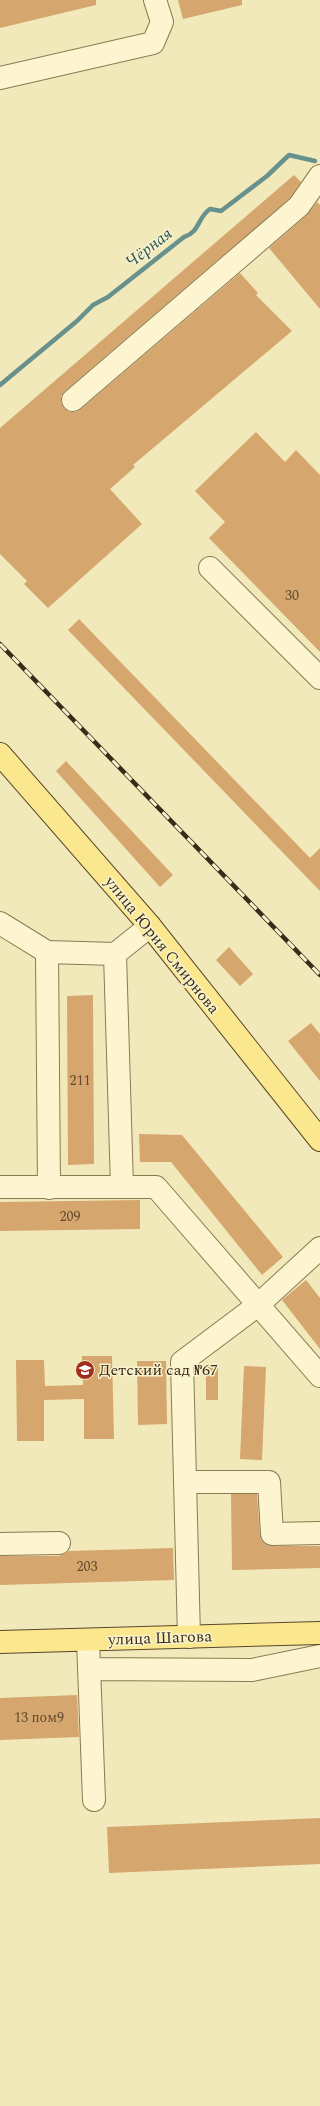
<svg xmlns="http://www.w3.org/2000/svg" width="320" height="2106" viewBox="0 0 320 2106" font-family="Spectral,serif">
	<rect width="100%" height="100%" fill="#f2e9bb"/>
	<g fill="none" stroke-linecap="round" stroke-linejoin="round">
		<!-- stream -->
		<path stroke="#67918c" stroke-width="4.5" d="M0,385L77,321L93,305L108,297L184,237C200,232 197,218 210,209L221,211L267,176L289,155L315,161"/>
	</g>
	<!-- building -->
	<path fill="#d5a66d" d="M0,0H96V5L0,28Z
		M178,0H242V5L183,19Z
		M294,175L301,182L290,198L65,391L61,396V402L64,408L69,412H75L81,409L240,273L258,293L256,295L292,331L133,465L135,467L110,489L142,524L48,608L24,584L27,581L0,554V428Z
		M317,202L320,205V309L269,248L307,215Z
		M256,432L285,462L296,450L320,475V652L209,538L225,522L195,491Z
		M79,619L310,858L320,848V891L68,630Z
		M66,761L173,875L160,887L56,771Z
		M229,947L253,974L240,986L216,960Z
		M93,995L94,1164L68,1165L67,996Z
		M311,1023L320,1034V1081L288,1041Z
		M139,1134L182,1135L283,1257L262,1275L171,1162H140Z
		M140,1200V1229L0,1231V1202Z
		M306,1280L320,1298V1349L282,1300Z
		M82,1356H112L114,1439H84V1399L44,1400V1441H17L16,1360H44L45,1386L83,1385Z
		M137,1361H166L167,1424L138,1425Z
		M244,1366L266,1367L262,1460L240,1459Z
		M206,1367H218V1400H206Z
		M231,1494H257L260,1535L261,1540L266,1545L272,1546H320V1568L232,1570Z
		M173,1548L174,1580L0,1585V1556H59L69,1551Z
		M77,1695L79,1737L0,1740V1698Z
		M320,1818V1864L109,1873L107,1827Z"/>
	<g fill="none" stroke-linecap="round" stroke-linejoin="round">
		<defs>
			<path id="minor" d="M0,78L153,43L162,22L155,0
				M73,400L299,206L320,176
				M210,568L320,678
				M0,923L47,952L115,954L150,926
				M47,952L49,1188
				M115,954L122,1187
				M0,1187H156L320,1376
				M185,1482H269L272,1534L320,1533
				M0,1544L59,1543
				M189,1637L182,1362L258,1305L320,1248
				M88,1640L94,1800
				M89,1669L252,1670L320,1656"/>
			<path id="major" d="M0,754L150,926L320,1140
				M0,1642L320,1633"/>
		</defs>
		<!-- minor casing -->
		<use href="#minor" stroke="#8b7953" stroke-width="24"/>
		<!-- major casing -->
		<use href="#major" stroke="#584529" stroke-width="24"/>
		<!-- minor -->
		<use href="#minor" stroke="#fcf5cf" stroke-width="22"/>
		<!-- major -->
		<use href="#major" stroke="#fbe88e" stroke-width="22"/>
		<defs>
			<path id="rail" d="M0,644L320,975"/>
		</defs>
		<!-- rail casing -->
		<use href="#rail" stroke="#392d1a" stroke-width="4.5"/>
		<!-- rail -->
		<use href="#rail" stroke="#f9f2cc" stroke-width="3" stroke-dasharray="9" stroke-linecap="butt"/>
	</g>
	<!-- icons -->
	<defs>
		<symbol id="school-disc" viewBox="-11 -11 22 22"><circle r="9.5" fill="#a02e1d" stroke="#f9f2cc"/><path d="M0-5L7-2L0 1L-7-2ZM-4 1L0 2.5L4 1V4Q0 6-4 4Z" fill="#fff"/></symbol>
	</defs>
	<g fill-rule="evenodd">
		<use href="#school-disc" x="74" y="1359" width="22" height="22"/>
	</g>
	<g text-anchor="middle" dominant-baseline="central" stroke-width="3" stroke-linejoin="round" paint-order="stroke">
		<!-- number labels -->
		<g font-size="14" fill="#604b2f">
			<text x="292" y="595">30</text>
			<text x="80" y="1080">211</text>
			<text x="70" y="1216">209</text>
			<text x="87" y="1566">203</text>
			<text x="39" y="1717">13 пом9</text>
		</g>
		<!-- street labels -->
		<g font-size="16" fill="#392d1a" stroke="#f9f2cc">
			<text transform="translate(162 945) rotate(51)">улица Юрия Смирнова</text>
			<text transform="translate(160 1638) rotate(-2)">улица Шагова</text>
		</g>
		<!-- poi labels -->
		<g font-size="16" fill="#392d1a" stroke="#f9f2cc" text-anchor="start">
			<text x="99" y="1370">Детский сад №67</text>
		</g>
		<!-- water labels -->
		<g font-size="17" font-style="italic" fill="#27565a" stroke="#f9f2cc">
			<text transform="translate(149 248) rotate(-38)">Чёрная</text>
		</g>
	</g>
</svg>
